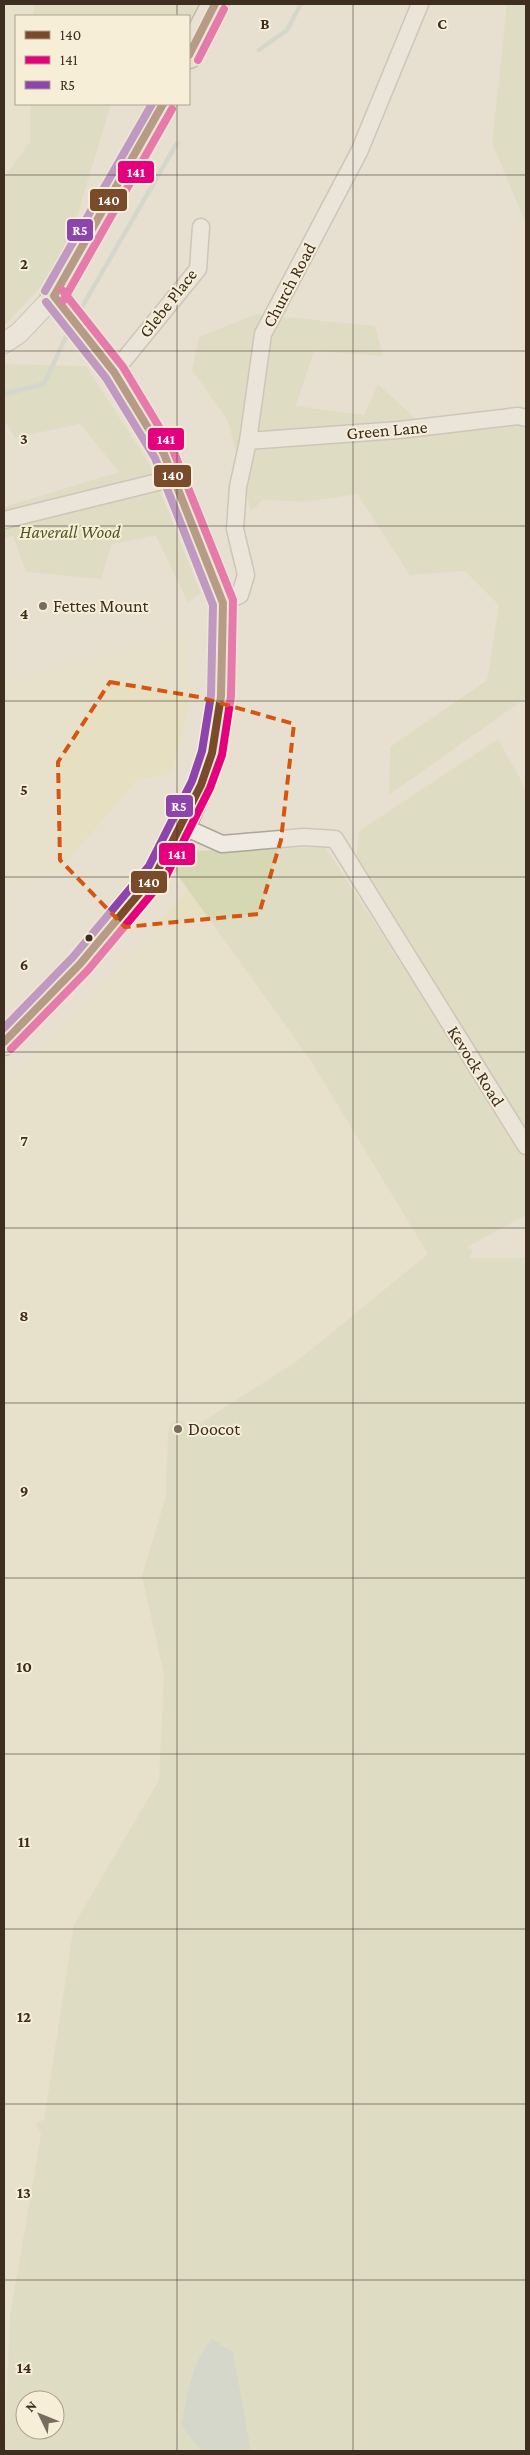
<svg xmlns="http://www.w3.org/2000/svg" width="530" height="2455" viewBox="0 0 530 2455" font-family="'Crimson Pro',serif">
	<rect width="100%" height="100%" fill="#e7e0d1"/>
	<!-- farmland -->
	<path fill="#e6dfc2" d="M4,4H34L33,16H16V104H31V142L4,177Z
		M186,634L191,698L172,774L137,780L58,872L4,890V681Z
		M189,889L311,1061L429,1254L296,1362L188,1431L172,1422L168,1431L166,1496L142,1576L164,1674L159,1780L74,1926L44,2121L35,2124L41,2134L10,2316L4,2432V1089Z"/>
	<!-- green -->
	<path fill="#d6d7b3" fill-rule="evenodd" d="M34,4H198L189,24V16H33Z
		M507,4H526V224L492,143Z
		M31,104H111L63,263L4,326V177L30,142Z
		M256,314L375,326L383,356L314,351L296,406L364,415L378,384L417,420L515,414L526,431V698L389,795L390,747L487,680L499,605L465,571L410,575L357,494L306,502L262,500L251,512L228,421L192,370L199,337Z
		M4,364L86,366L149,463L201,593L188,603L156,536L112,544L101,579L26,572L13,536L4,538V507L119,472L80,424L15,438L4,420Z
		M498,739L526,789V1132L356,859L359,831Z
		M325,847L526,1155V1215L465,1248L473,1249L470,1258H526V2451H4L10,2316L41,2134L35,2123L44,2120L74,1925L159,1780L164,1674L142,1576L166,1496L168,1432L172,1422L182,1420L188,1431L296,1362L428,1254L311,1061L174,870L188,851ZM25,2400H55V2430H25Z"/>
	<!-- water -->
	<path fill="#bcccc2" d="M212,2339L233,2352L251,2451H201L181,2425C188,2395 191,2362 212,2339Z"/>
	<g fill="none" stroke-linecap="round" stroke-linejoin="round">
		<!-- stream -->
		<path stroke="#bcccc2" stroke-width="4.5" d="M259,50L287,30L301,4
			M79,312L177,143
			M4,394L44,384L69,330"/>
		<defs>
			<path id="minor" d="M114,372L198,269L201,227
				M248,441L399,430L518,416L526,418
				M4,520L174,478
				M223,603L240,595L246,575L235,529L238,487L248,441L263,334L359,152L420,4
				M182,826L222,844L304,837L335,839L526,1146"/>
			<path id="tertiary" d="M4,343L19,333L54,296"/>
			<path id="primary" d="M189,55L215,4
				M4,1042L80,964L157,872L182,826L201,785L212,753L221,696L223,603L164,454L114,372L54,296L163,104"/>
		</defs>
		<!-- minor casing -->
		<use href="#minor" stroke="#ada599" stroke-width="19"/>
		<!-- tertiary casing -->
		<use href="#tertiary" stroke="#ada599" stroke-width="22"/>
		<!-- primary casing -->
		<use href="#primary" stroke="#928b80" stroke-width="29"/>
		<!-- minor -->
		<use href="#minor" stroke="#efebe3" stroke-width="16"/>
		<!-- tertiary -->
		<use href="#tertiary" stroke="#efebe3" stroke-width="20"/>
		<!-- primary -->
		<use href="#primary" stroke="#e6e1d4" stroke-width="26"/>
		<defs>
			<path id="bus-1" d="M189,55L215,4
				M54,296L163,104
				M4,1042L80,964L157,872L201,785L212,753L221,696L223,603L164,454L114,372L54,296"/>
			<path id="bus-2" d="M198,60L224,9
				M63,301L172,109
				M11,1049L88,970L165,878L210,788L222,755L231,696L233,600L173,450L123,367L62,290"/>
			<path id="bus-3" d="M45,291L152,104
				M4,1028L73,957L149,866L192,781L202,751L211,695L213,605L155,458L106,378L46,302"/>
		</defs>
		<!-- bus-1 casing -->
		<use href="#bus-1" stroke="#f7eed8" stroke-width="11"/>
		<!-- bus-2 casing -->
		<use href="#bus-2" stroke="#f7eed8" stroke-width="11"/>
		<!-- bus-3 casing -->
		<use href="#bus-3" stroke="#f7eed8" stroke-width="11"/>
		<!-- bus-1 -->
		<use href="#bus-1" stroke="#7a4b2a" stroke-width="8"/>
		<!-- bus-2 -->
		<use href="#bus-2" stroke="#e5007d" stroke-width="8"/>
		<!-- bus-3 -->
		<use href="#bus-3" stroke="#8e44ad" stroke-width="8"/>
	</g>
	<!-- marked area -->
	<path d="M0 0H530V2455H0ZM110,682L199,697L294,724L281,840L259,914L125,927L60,860L58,762Z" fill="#e7e0d1" fill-opacity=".55" fill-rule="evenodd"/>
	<path fill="none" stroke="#d7550e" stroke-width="4" stroke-dasharray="10 6" stroke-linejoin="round" d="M110,682L199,697L294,724L281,840L259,914L125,927L60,860L58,762Z"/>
	<!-- grid -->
	<path fill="none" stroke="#3d2e20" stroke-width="1" stroke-opacity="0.55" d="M177,4V16M353,4V2451M177,104V2451M4,175H526M4,351H526M4,526H526M4,701H526M4,877H526M4,1052H526M4,1228H526M4,1403H526M4,1578H526M4,1754H526M4,1929H526M4,2104H526M4,2280H526"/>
	<!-- markers -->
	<g fill="#786c5e" stroke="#f7eed8" stroke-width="2">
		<circle cx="43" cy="606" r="5"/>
		<circle cx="178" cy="1429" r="5"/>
	</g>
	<circle fill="#3d2e20" stroke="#f7eed8" stroke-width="2" cx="89" cy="938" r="4.5"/>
	<g text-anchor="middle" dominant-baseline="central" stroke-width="4" stroke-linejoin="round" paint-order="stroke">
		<!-- street labels -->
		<g font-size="18" fill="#3d2e20" stroke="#f7eed8">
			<text transform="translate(289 285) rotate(-62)">Church Road</text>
			<text transform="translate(168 303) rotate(-52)">Glebe Place</text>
			<text transform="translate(387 430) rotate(-5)">Green Lane</text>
			<text transform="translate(476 1066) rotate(58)">Kevock Road</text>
		</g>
		<!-- park labels -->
		<g font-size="18" font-style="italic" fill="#4d5a26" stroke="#f7eed8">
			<text x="70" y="532">Haverall Wood</text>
		</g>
		<!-- poi labels -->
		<g font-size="18" fill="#3d2e20" stroke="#f7eed8" text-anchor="start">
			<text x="53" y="606">Fettes Mount</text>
			<text x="188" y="1429">Doocot</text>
		</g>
	</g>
	<g font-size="16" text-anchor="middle" font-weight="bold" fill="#3d2e20" stroke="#f7eed8" stroke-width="4" stroke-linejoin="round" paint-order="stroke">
		<text x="265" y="29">B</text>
		<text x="442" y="29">C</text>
		<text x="24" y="269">2</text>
		<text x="24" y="444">3</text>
		<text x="24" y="619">4</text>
		<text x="24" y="795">5</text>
		<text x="24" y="970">6</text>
		<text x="24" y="1146">7</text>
		<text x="24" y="1321">8</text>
		<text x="24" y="1496">9</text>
		<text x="24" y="1672">10</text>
		<text x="24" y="1847">11</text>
		<text x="24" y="2022">12</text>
		<text x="24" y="2198">13</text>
		<text x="24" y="2373">14</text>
	</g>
	<g stroke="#f7eed8" stroke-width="2">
		<rect x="117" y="160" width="38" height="24" rx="5" fill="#e5007d"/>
		<rect x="89" y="188" width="39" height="24" rx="5" fill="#7a4b2a"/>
		<rect x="66" y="218" width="28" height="24" rx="5" fill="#8e44ad"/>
		<rect x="147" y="427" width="38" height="24" rx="5" fill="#e5007d"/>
		<rect x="153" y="464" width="39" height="24" rx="5" fill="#7a4b2a"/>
		<rect x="165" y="794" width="29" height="24" rx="5" fill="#8e44ad"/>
		<rect x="158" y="842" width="38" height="24" rx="5" fill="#e5007d"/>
		<rect x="130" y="870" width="38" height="24" rx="5" fill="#7a4b2a"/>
	</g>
	<g font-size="14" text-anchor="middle" font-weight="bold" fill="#fff">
		<text x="136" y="177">141</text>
		<text x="109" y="205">140</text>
		<text x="80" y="235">R5</text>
		<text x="166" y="444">141</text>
		<text x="173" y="480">140</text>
		<text x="179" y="811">R5</text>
		<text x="177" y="859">141</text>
		<text x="149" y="887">140</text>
	</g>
	<!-- border -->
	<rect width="530" height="2455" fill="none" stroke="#3d2e20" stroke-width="10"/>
	<!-- legend -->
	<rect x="15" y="15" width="175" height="90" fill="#f7eed8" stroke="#ada18e"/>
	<rect x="25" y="31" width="25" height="8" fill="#7a4b2a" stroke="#ada18e"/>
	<text x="60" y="40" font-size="15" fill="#3d2e20">140</text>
	<rect x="25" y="56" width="25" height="8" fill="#e5007d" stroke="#ada18e"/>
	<text x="60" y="65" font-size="15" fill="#3d2e20">141</text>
	<rect x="25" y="81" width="25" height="8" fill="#8e44ad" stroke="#ada18e"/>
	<text x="60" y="90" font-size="15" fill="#3d2e20">R5</text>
	<!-- north arrow -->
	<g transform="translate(40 2415) rotate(313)"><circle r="24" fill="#f7eed8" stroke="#ada18e"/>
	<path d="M0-4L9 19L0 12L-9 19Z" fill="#786c5e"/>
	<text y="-8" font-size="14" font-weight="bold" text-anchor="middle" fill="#3d2e20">N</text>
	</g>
</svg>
